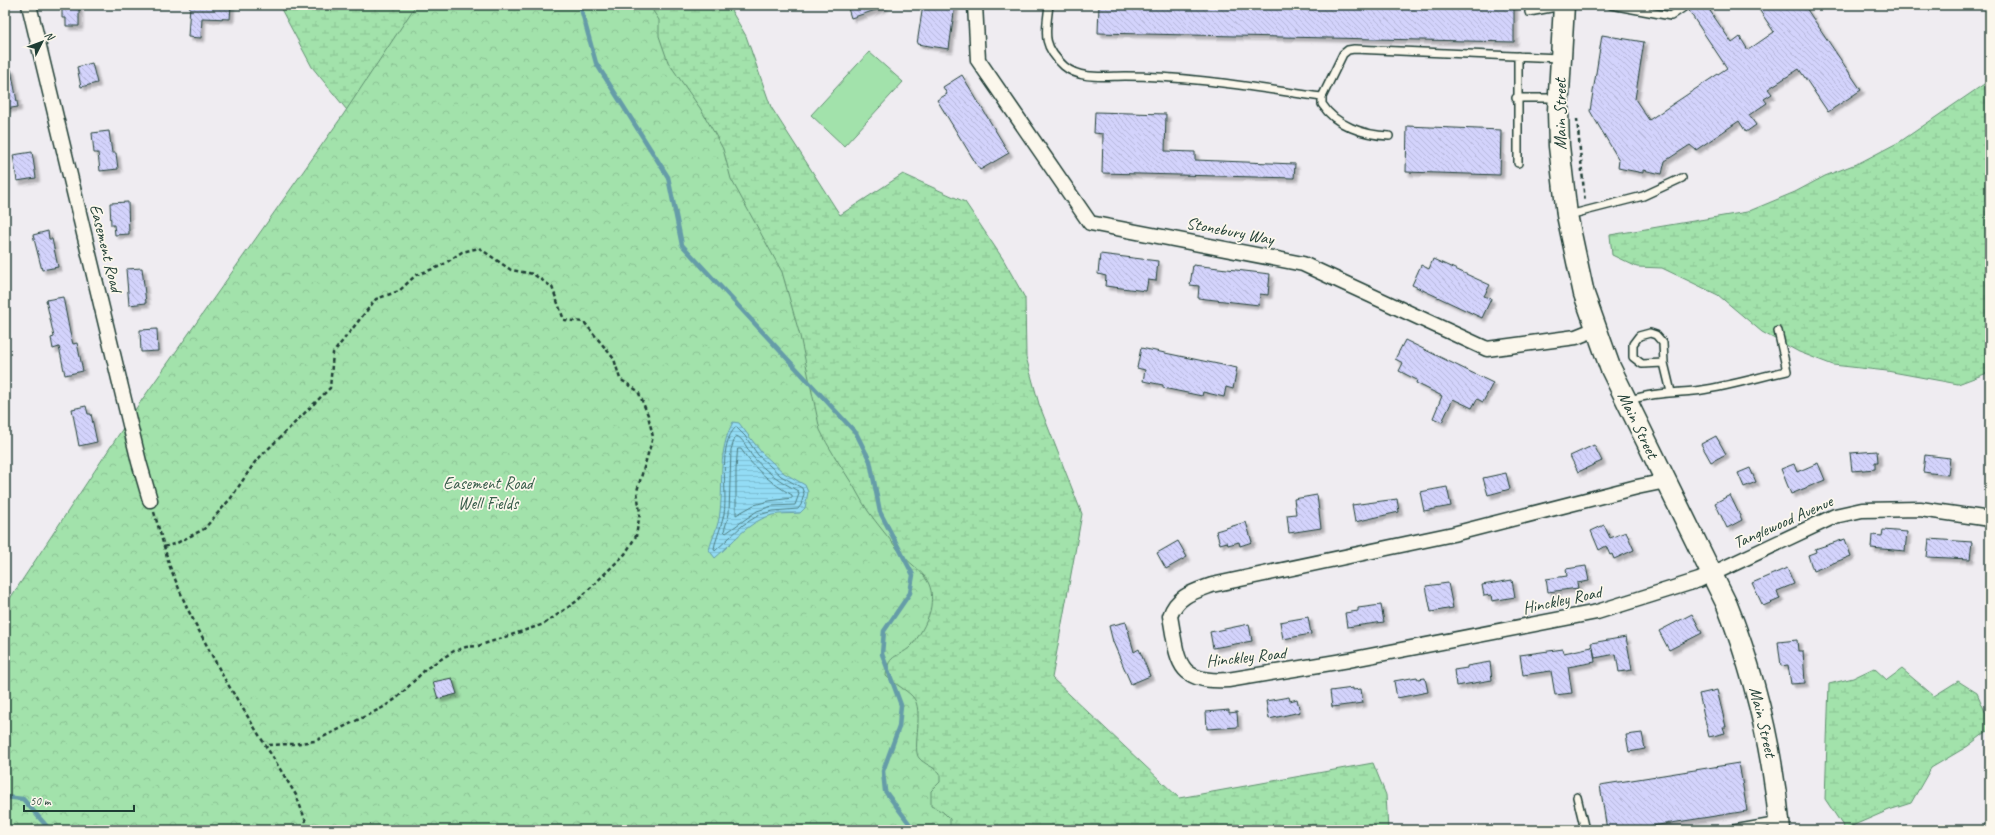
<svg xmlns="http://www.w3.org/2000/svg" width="1995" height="835" viewBox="0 0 1995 835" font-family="Caveat,sans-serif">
	<defs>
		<pattern id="wetland-marsh" width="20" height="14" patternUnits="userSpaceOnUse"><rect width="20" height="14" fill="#a2e2ab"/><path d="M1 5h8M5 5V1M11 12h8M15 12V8" fill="none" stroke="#8bc394"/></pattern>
		<pattern id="park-crowns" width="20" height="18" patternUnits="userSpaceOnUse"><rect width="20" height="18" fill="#a2e2ab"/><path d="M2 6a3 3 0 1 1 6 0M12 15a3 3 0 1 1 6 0" fill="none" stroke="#8bc394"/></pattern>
		<pattern id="water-rules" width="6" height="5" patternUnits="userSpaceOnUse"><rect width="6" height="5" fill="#93dcf5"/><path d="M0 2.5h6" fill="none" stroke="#7ebed3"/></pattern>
		<pattern id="building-back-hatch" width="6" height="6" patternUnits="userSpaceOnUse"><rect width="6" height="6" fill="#d3d3fc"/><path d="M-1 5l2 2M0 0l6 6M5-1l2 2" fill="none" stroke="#b5b6d9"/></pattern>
		<filter id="shadow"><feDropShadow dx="3.5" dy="3.5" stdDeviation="1" flood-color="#0004"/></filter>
	</defs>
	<rect width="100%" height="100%" fill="#efecf1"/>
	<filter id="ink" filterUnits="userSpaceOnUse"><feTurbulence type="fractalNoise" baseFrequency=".025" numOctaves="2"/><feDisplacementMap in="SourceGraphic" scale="8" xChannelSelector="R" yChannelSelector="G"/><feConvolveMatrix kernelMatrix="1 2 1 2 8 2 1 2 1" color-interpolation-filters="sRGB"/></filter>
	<g filter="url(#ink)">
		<!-- green -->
		<path fill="#a2e2ab" stroke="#609070" d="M869,52L903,82L844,146L811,115Z"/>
		<!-- wetland -->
		<path fill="url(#wetland-marsh)" stroke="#609070" d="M288,5H728L746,36L771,107L840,215L903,174L965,202L1003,259L1025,298L1026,357L1039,404L1082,514L1052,678L1179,798L1373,763L1386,795L1388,830H397L394,168L312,67L281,9Z
			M1990,80V372L1958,384L1887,371L1833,365L1799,352L1762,332L1718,295L1662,268L1637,267L1612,255L1610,235L1747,212L1795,192L1825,176L1861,162L1901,141Z
			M1874,668L1887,680L1902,669L1934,696L1958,681L1977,693L1990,723V729L1968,746L1931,768L1911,803L1889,810L1845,829L1825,799L1829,684L1853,678Z"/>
		<!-- park -->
		<path fill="url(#park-crowns)" stroke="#609070" d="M416,5H649L659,20V36L668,62L700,108L715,134L723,149L731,179L782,272L800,336L820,430C828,447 839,463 849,479C856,489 861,501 868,511C877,524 889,538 899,551C908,563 921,569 928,582C932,590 932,597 931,606C930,617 920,635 913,644C900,659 888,651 886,676C894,684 911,692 915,700C923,715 912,750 919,758C924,764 934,767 940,773V782L931,791V806L943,812L950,819V830H5V606L139,404L343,115Z"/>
		<!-- water -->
		<path fill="url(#water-rules)" stroke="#659ca8" d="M733,422L739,423L761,452L784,473L805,485L808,492L805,508L800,513C791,514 781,513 772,515C747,522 734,542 715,558L709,550C712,538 719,525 720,512C724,478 717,453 733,422Z"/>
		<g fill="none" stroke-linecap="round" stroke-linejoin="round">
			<!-- shore -->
			<path stroke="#4d7d81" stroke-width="1" d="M736,427L745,436L758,455L781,476L802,488L804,494L801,505L798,509L773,511L759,515L743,525L715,551L714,549L715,544C718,534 722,524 724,514C728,491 717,444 736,427Z
				M736,436C743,437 748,451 753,457C765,471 781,482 798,491L799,494L795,505L772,506L757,511L726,533L724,531L729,514L731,450Z
				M738,449H741C754,469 771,483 792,495V498L769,501L754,505L736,515V470Z"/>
			<!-- stream -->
			<path stroke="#659ca8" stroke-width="4.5" d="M580,5L596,63L668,177L682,245L856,433L870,461L880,512L913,575L910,593L884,631L882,654L901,705L899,727L883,771L885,791L914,830
				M5,797L23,799L50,830"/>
		</g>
		<!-- building -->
		<path fill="url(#building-back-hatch)" stroke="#1f3d34" filter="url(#shadow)" d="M62,5H79V26H66V18H62Z
			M190,5H231L230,19L202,18L201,38L188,37Z
			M847,5H884L885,7L851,18Z
			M923,5H955L949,49L917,44Z
			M1099,5H1514V42L1098,33Z
			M1699,5H1706L1732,43L1740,37L1748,50L1774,32L1756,5H1804L1861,90L1828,112L1799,69L1768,89L1772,94L1764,99L1767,103L1749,115L1756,125L1746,132L1739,121L1696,150L1690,145L1665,161L1662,174L1643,170V173L1618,168L1619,160L1590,111L1602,35L1644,42L1635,99L1649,120L1727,68L1689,11Z
			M92,63L97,83L81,87L77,67Z
			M5,69H11L18,107L5,109Z
			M962,75L1009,153L980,170L937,100L947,94L943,87Z
			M1095,112L1166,114L1165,151L1195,152V160L1295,164L1294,178L1102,173L1103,134L1094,133Z
			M1407,126L1501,130L1500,175L1406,172Z
			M109,131L112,153H116L118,169L100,171L98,153H94L92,133Z
			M32,152L36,178L17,181L13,155Z
			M128,202L129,234L115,235L114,225H111L110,203Z
			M48,231L49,239H52L58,267L42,270L33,235Z
			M1100,254L1158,261L1156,281L1148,280L1146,291L1105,286L1106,276L1098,274Z
			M1433,259L1490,285L1484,296L1491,299L1482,318L1412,285L1421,265L1429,269Z
			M1193,265L1270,274L1268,295L1260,294L1259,305L1198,298L1199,286L1190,285Z
			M142,268L146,303L129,305L126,269Z
			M63,297L70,333L73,344L77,343L83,371L65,375L59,347L53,349L51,338L54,337L46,300Z
			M157,329L158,351L141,352L140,330Z
			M1405,340L1493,383L1483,402L1477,399L1472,408L1453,399L1442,422L1433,418L1442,396L1416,383L1417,380L1399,371L1403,363L1395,359Z
			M1141,348L1237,368L1233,389L1226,387L1224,397L1203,392L1202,396L1163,388V385L1143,381L1145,370L1137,368Z
			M86,406L88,414H91L97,442L79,446L72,409Z
			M1716,436L1726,454L1711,462L1701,444Z
			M1594,445L1602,461L1578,472L1570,456Z
			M1877,451L1878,462H1875V469L1852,471L1850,453Z
			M1925,455L1950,458L1948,475L1923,472Z
			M1818,463L1825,480L1791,494L1781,469L1794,464L1797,472Z
			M1750,468L1756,482L1744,487L1738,473Z
			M1506,473L1510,489L1488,495L1483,478Z
			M1447,487L1451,506L1424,511L1420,492Z
			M1317,495L1321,528L1289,533L1287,515L1296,514L1294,499Z
			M1730,495L1742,520L1727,528L1715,503Z
			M1397,499L1399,512L1355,522L1352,505Z
			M1246,522L1252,542L1240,546L1239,542L1228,545L1227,542L1220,544L1216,531Z
			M1604,525L1610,538L1626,532L1634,550L1614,559L1612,554L1610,555L1606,546L1599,550L1591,531Z
			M1883,530L1907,532L1905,551L1871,548L1872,535L1882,536Z
			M1845,539L1851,556L1813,571L1808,555L1816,552L1815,549Z
			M1929,539L1972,542L1970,559L1927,557Z
			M1178,541L1187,557L1166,569L1157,553Z
			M1586,566L1589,581L1577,583L1578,588L1548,592L1546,579L1567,576L1566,569Z
			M1787,568L1794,584L1777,591L1780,599L1763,606L1752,583Z
			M1512,580L1515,597L1492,601L1491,595L1484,596L1482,585Z
			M1448,583L1453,608L1431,612L1426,586Z
			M1381,605L1384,622L1347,627L1345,613L1358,611V608Z
			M1692,614L1702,633L1669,650L1659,631Z
			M1308,617L1311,634L1283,639L1280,622Z
			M1126,622L1134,652L1139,649L1150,676L1131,684L1113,642L1109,626Z
			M1249,624L1252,641L1213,648L1210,632Z
			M1626,637L1632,670L1619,672L1616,654L1595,658L1593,648L1595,662L1568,667L1572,693L1555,695L1551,671L1523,675L1520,655L1563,649L1564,653L1592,647L1591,643Z
			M1797,640L1798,651H1803L1805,683L1791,684L1788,665L1781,666L1778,642Z
			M1490,662L1492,680L1456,686L1454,670L1467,668V666Z
			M1417,677L1418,679L1425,678L1428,692L1397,698L1394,681Z
			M452,678L457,694L438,699L433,682Z
			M1353,688V690L1361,689L1363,703L1332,707L1330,691Z
			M1717,690L1726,727H1723L1725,733L1709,737L1699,694Z
			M1289,697L1290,701L1297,699L1300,712L1269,719L1266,701Z
			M1229,710V713L1237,712L1238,727L1207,729L1206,712Z
			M1642,733L1645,749L1629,752L1626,735Z
			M1739,763L1747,811L1627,830H1607L1600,785Z"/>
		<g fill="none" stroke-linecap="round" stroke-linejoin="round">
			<defs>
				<path id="lane" d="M1049,5C1046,32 1041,45 1064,66C1080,80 1105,76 1125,76C1191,76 1257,88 1322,97
					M1611,5L1671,16L1687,5
					M1529,12L1562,6
					M1518,56V163
					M1516,98H1558
					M1389,136C1364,135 1336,126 1322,104V97L1343,54L1348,50L1354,49L1560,58
					M1569,215L1643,196L1682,178
					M1664,363L1642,364L1633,357V344L1639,336L1650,333L1656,335L1663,343L1664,363L1671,392
					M1628,401C1650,393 1671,393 1694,391C1723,388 1758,377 1787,371L1778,331
					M1577,797L1585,830
					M1728,830L1779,821"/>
				<path id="street" d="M29,5L139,462L150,500
					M975,5L978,60L1090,223L1303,264L1487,349L1576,337L1596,329
					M1666,481L1637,487L1453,534L1212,585C1193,592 1177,596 1170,616C1178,659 1175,684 1228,680L1349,660L1597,612L1699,580L1835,516L1862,510L1920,509L1990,519"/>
				<path id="secondary" d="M1564,5L1558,111L1559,146L1567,215L1584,294L1610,367L1727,605C1756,678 1773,752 1780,830"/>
			</defs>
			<!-- lane casing -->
			<use href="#lane" stroke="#1f3d34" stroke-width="10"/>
			<!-- street casing -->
			<use href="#street" stroke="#1f3d34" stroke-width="17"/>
			<!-- secondary casing -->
			<use href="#secondary" stroke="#1f3d34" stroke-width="23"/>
			<!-- path -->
			<path stroke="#1f3d34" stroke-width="2.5" stroke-dasharray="4 3" stroke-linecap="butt" d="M1577,119L1585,202
				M154,512L170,567L187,608L224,678L296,795L309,830
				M164,547L177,543L204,529L231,498L255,462L330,388L333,353L376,299L399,291L416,275L441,266L462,252L479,248L511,270L533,274L552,287L564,320L584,322L614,359L620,379L638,391L648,415L653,437L637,491L640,513L636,536L625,554L577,601L544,624L478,646L466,647L454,651L427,668L397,698L382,708L315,741L293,744L266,745"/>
			<!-- lane -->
			<use href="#lane" stroke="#fbf7ec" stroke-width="7"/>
			<!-- street -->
			<use href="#street" stroke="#fbf7ec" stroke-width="14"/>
			<!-- secondary -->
			<use href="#secondary" stroke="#fbf7ec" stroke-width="20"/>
		</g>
	</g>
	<g text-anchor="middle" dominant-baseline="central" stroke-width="3.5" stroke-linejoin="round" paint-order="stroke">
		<!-- street labels -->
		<g font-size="17" fill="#1f3d34" stroke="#fbf7ec">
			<text transform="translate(1560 114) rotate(-90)">Main Street</text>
			<text transform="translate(1230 231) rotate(11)">Stonebury Way</text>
			<text transform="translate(106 248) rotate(76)">Easement Road</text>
			<text transform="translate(1638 425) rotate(64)">Main Street</text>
			<text transform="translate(1783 522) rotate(-24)">Tanglewood Avenue</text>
			<text transform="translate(1562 600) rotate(-12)">Hinckley Road</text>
			<text transform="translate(1246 657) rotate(-6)">Hinckley Road</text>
			<text transform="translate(1763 722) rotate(77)">Main Street</text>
		</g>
		<!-- park labels -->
		<g font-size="17" fill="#395e4c" stroke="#fbf7ec">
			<text x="488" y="483">Easement Road<tspan x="488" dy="20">Well Fields</tspan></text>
		</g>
	</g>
	<!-- margin -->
	<rect width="1995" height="835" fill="none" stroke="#fbf7ec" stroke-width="20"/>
	<rect x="10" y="10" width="1975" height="815" fill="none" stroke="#1f3d34" stroke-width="1.5" filter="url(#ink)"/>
	<!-- north arrow -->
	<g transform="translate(42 42) rotate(48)" stroke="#fbf7ec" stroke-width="3" paint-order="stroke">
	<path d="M0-3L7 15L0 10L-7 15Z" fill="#1f3d34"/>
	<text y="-6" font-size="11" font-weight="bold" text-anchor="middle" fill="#1f3d34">N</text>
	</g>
	<!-- scale -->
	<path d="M24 805v6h110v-6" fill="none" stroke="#1f3d34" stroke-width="2"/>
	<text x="30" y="805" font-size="12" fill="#1f3d34" stroke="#fbf7ec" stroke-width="3" paint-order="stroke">50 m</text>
</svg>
